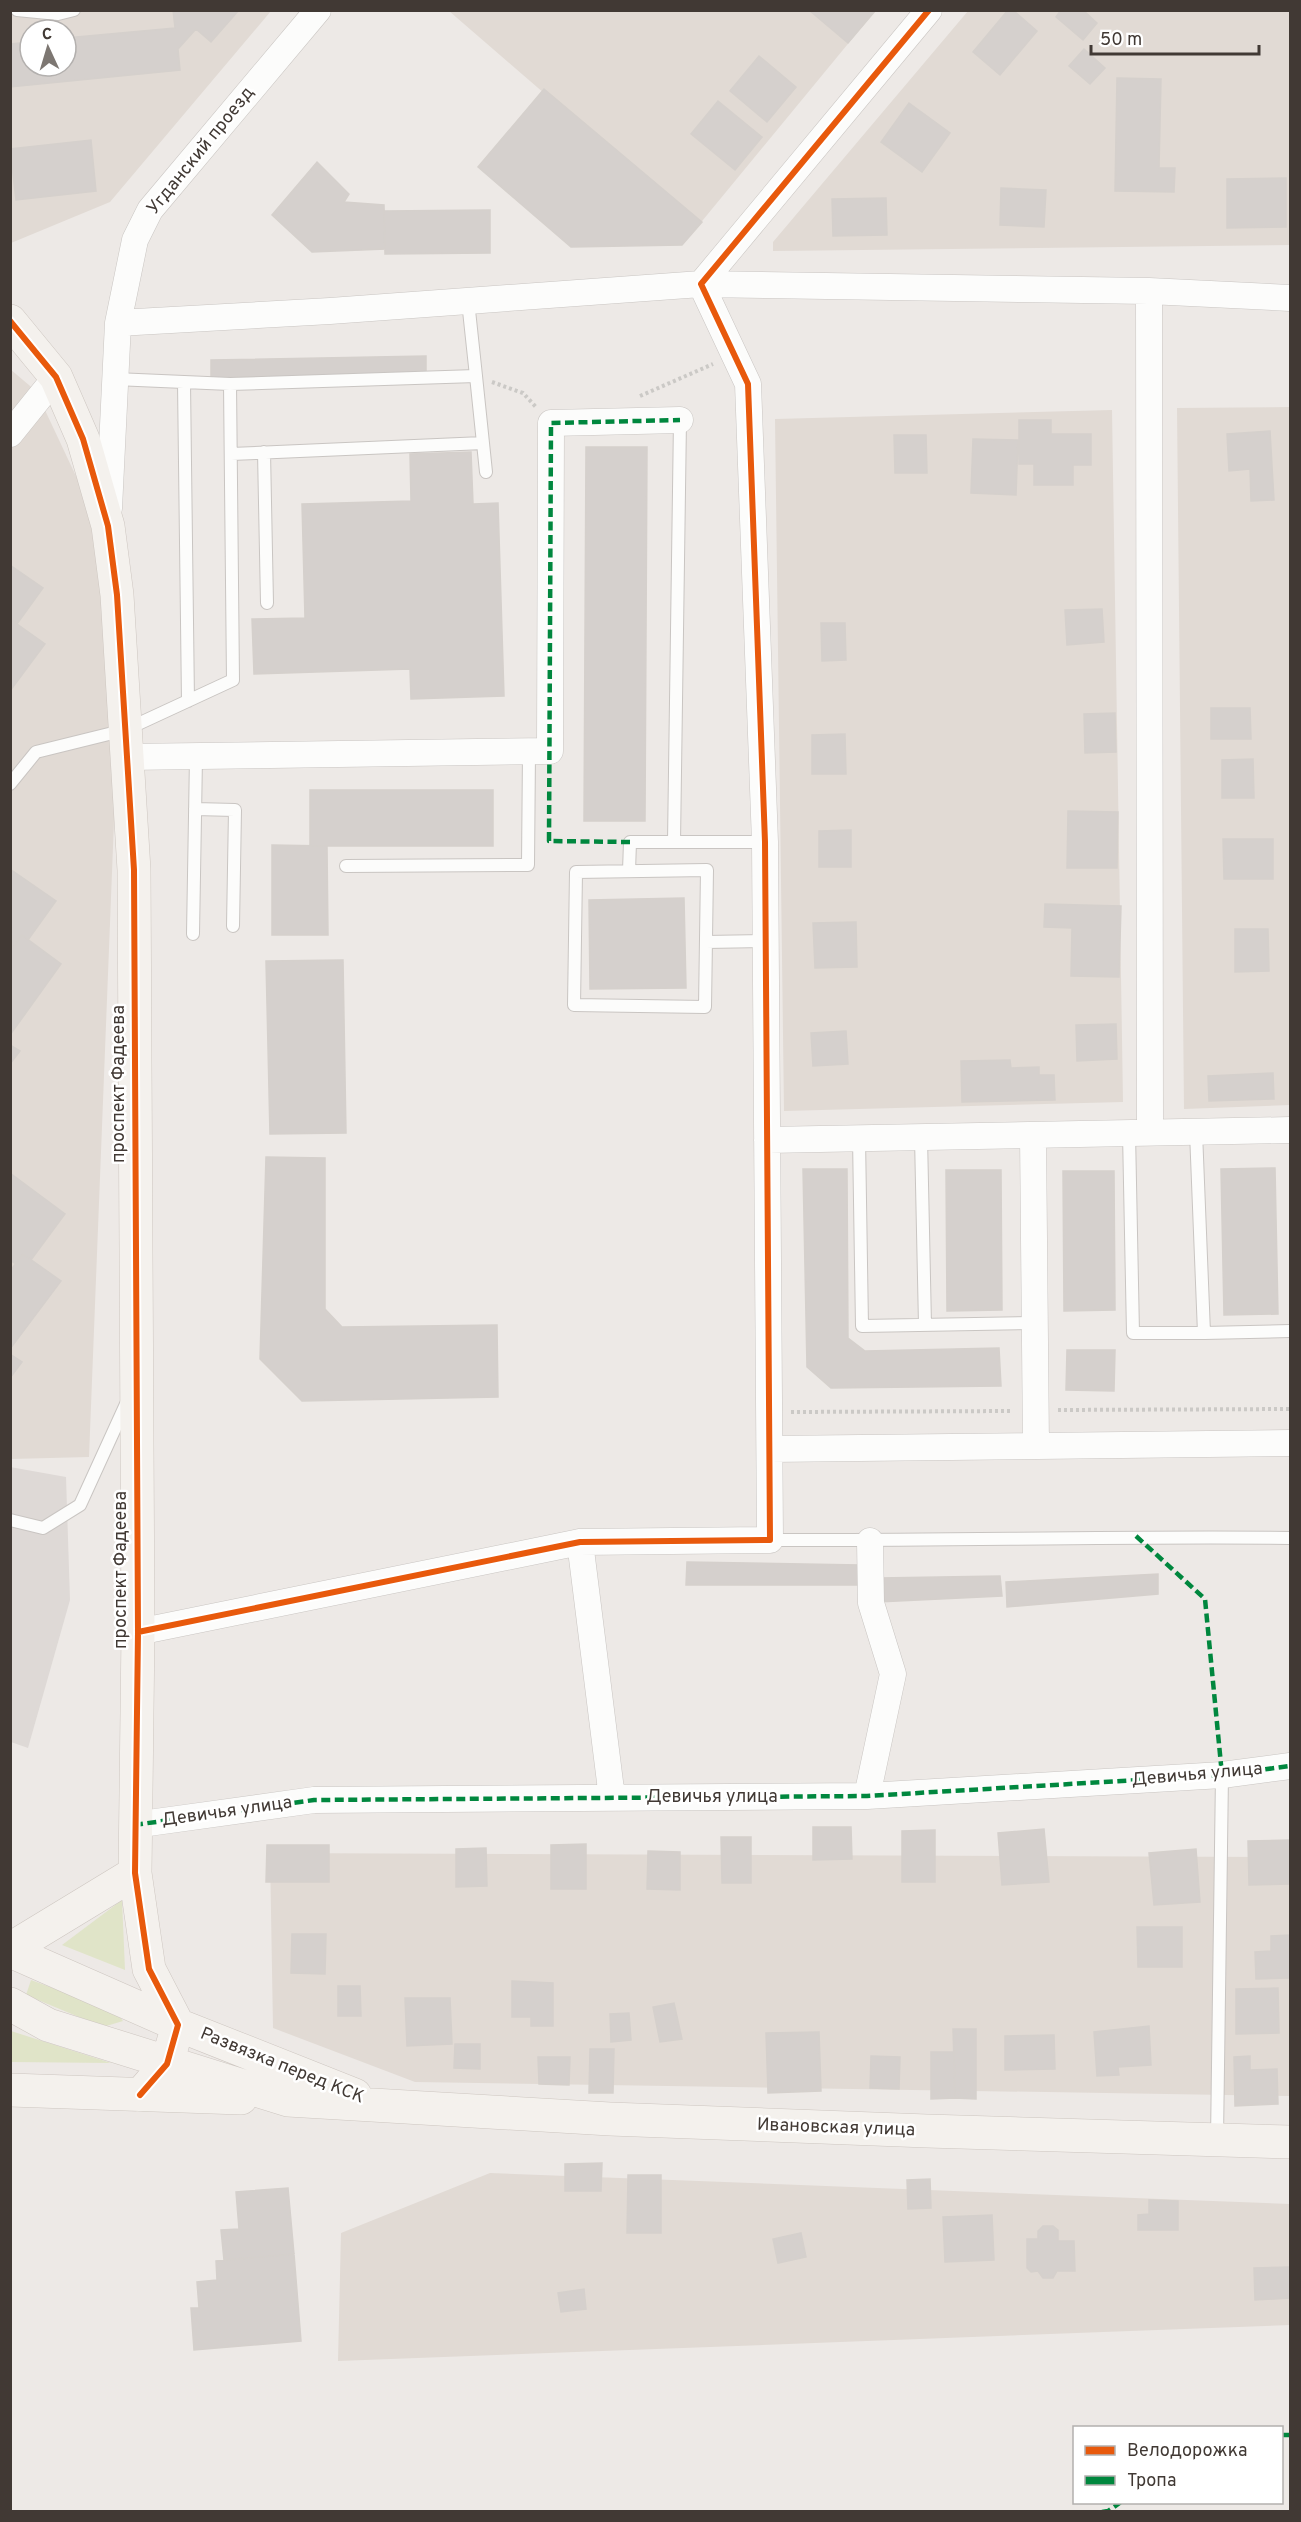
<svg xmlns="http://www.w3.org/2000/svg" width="1301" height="2522" viewBox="0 0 1301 2522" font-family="Overpass,sans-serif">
	<rect width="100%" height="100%" fill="#ede9e6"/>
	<!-- residential -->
	<path fill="#e1dad4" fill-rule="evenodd" d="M11,11H271L110,202L11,243ZM30,30H66V66H30Z
		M449,11H875L698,226Z
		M968,11H1290V245L773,251V242Z
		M10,369L36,391L90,506L118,720L89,1457L11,1459Z
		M1290,407V1105L1184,1109L1177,408Z
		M1112,410L1123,1102L784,1111L775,419Z
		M270,1853L1290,1857V2096L415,2082L273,2028Z
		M490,2173L1290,2204V2325L338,2361L341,2233Z"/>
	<!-- industrial -->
	<path fill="#ded9d6" d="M10,1467L66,1477L70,1600L28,1748L11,1742Z"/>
	<!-- green -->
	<path fill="#e0e4c8" d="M122,1900L125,1970L62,1945Z
		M31,1980L115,2011L123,2021L103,2027L26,1995Z
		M11,2031L111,2063L11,2062Z"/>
	<!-- building -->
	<path fill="#d5d0cd" stroke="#d5d0cc" stroke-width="1.5" d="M173,10H239L211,42L196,29L178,49L180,70L10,87V44L30,42V66H66V38L175,28Z
		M809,10H874L875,11L848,43Z
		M1008,10H1013L1037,31L1000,75L973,52Z
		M1061,10H1083L1097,23L1083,40L1056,17Z
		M1084,49L1105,68L1090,84L1069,66Z
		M759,56L796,87L767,122L730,91Z
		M1117,78L1161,79L1159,168H1175L1174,192L1115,191Z
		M544,89L702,222L682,245L571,247L478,167Z
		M718,101L762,137L735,170L691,134Z
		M909,103L950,133L922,172L881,142Z
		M91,140L96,191L16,200L10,149Z
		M317,162L349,194L344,202L384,205L385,249L312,252L272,215Z
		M1286,178V227L1227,228V179Z
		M1001,188L1046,190L1044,227L1000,225Z
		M886,198L887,235L833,236L832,199Z
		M490,210V253L385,254L384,211Z
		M426,356V375L211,378V360Z
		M1019,420H1051V434H1091V465H1073V485H1034V464H1019Z
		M1270,431L1274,500L1251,501L1250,469L1229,471L1227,434Z
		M894,435H926L927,473H895Z
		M973,439L1018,440L1016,495L971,493Z
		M586,447H647L645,821H584Z
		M471,452L473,504L498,503L504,696L411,699L410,669L254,674L252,619L305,618L302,504L411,501L410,454Z
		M10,565L43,588L17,624L10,619Z
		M1102,609L1104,642L1067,645L1065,610Z
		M10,619L45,644L10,691Z
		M821,623H845L846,660L822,661Z
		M1211,708H1250L1251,739H1211Z
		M1115,713L1116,752L1085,753L1084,714Z
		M845,734L846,774H812V735Z
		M1253,759L1254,798H1222V760Z
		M310,790H493V846H310Z
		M1068,811L1118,812L1117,868H1067Z
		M851,830V867H819V831Z
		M1223,839H1273V879H1224Z
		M272,845L327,846L328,935H272Z
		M10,869L56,901L28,940L22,935L12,949Z
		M684,898L686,988L590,989L589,900Z
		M1045,904L1121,906L1119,977L1071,976L1072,928L1044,927Z
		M856,922L857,967L815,968L813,923Z
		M1235,929H1268L1269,971L1235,972Z
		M22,935L61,964L10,1035V951Z
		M343,960L346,1133L270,1134L266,961Z
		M1116,1024L1117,1059L1077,1061L1076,1025Z
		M846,1031L848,1064L813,1066L811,1033Z
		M10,1045L20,1051L10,1064Z
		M1010,1060L1011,1068L1039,1067V1075H1054L1055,1100L962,1102L961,1061Z
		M1273,1073L1274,1099L1209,1101L1208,1076Z
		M266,1157L325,1158V1309L342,1327L497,1325L498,1397L302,1401L260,1359Z
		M1275,1168L1278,1314L1224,1315L1221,1169Z
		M803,1169H847L848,1338L865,1351L999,1348L1001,1386L831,1388L807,1367Z
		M946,1170H1001L1002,1310L947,1311Z
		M1063,1171H1114L1115,1310L1064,1311Z
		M10,1173L65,1214L31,1260L23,1254L16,1264L10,1260Z
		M23,1254L61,1281L10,1349V1271Z
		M1067,1350H1115L1114,1391L1066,1390Z
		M10,1354L22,1362L10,1378Z
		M687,1562L860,1565L864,1585H686Z
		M1158,1574V1594L1007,1607L1006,1582Z
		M1000,1576L1002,1596L878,1602L879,1578Z
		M813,1827H851L852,1859L813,1860Z
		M1044,1829L1049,1882L1002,1885L998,1833Z
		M935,1830V1882H902V1831Z
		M721,1837H751V1883H722Z
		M1290,1840V1884L1249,1885L1248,1841Z
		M586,1844V1889H551V1845Z
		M267,1845H329V1882H266Z
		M486,1848L487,1886L456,1887V1849Z
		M1196,1849L1200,1902L1154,1905L1149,1853Z
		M648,1851L680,1852V1890L647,1889Z
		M1137,1927H1182V1967H1138Z
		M292,1934H326L325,1974L291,1973Z
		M1290,1935V1978L1256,1979L1255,1952L1271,1951V1936Z
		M512,1981L553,1983V2026H531V2017H512Z
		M338,1986H360L361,2016H338Z
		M1278,1988L1279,2033L1236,2034V1989Z
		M405,1998H450L452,2044L407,2046Z
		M674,2003L682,2039L660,2042L653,2007Z
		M629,2013L631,2040L611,2042L610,2014Z
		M1149,2026L1151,2065L1118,2067L1119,2075L1097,2076L1094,2032Z
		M953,2029H976V2099L955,2098Z
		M819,2032L821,2091L768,2093L766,2033Z
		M1054,2035L1055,2069L1005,2070V2036Z
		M455,2044H480V2069L454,2068Z
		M590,2049H614L613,2093H589Z
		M931,2052H954L955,2098L931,2099Z
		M871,2056L900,2057L899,2089L870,2088Z
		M1250,2056V2070L1277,2069L1278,2104L1235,2106L1234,2057Z
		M538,2057H570L569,2085L539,2084Z
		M602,2163L601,2191H565V2164Z
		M628,2175H661V2233H627Z
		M930,2179L931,2208L908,2209L907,2180Z
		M288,2188L294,2254L224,2260L221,2230L239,2229L236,2192Z
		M1149,2200L1178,2201V2230H1138V2215L1149,2214Z
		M992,2215L994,2260L945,2262L943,2217Z
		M1043,2226H1053L1058,2230V2241H1074L1075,2271H1057L1053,2278H1043L1038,2271L1031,2272L1027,2268V2239H1038V2231Z
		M801,2233L806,2257L778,2263L773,2239Z
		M294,2254L301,2341L194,2350L191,2308H199L197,2282L217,2280L216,2261Z
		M1290,2267V2298L1255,2300L1254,2268Z
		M584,2289L586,2309L561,2312L558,2293Z"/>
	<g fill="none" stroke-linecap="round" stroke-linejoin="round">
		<defs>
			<path id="lane" d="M17,10L58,14L74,10
				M468,301L476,376
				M115,379L230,384L476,376L486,472
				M184,383L188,701
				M680,420L674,842H765
				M264,452L267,603
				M231,454L483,443
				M10,784L36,752L125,730L233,680L230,384
				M195,809L235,810L233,926
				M346,866L528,865L529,752
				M707,870L705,1007L574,1005L576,872Z
				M629,871L630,842H674
				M193,934L196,757
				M706,942L766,941
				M1196,1132L1204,1333L1290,1331
				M1129,1133L1133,1333H1204
				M921,1137L925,1325
				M859,1138L862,1326L1034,1323
				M10,1520L43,1528L80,1505L127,1402
				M770,1540C944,1541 1117,1536 1290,1538
				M1217,2139L1222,1775"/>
			<path id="street" d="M1149,291L1150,1132
				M118,323L330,311L701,284L1149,291L1290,298
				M10,434L56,377
				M109,508L118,323L135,240L150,210L318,10
				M126,757L550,751L551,423L680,420
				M1033,1135L1036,1446
				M767,1140L1290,1130
				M770,1449L1290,1443
				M580,1542L612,1798
				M138,1632L580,1542L770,1540L765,842L748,384L701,284L929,10
				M867,1796L893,1674L871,1603L870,1541
				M134,1825L314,1800L867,1796L1222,1775L1290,1766"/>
			<path id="secondary" d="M10,321L56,377L83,439L108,526L117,595L134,870L138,1632L135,1873L149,1969L178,2025L167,2064L140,2095
				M10,1949L135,1873
				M10,1951L178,2025L355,2095
				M10,2004L48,2025L288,2100L610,2119L927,2131L1290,2142
				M10,2090L241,2098"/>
		</defs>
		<!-- lane casing -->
		<use href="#lane" stroke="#c9c5c2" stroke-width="14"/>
		<!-- street casing -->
		<use href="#street" stroke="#c9c5c2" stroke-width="27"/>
		<!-- secondary casing -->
		<use href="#secondary" stroke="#cdc6c0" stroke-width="34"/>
		<!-- path -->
		<path stroke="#cbc9c6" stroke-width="4" stroke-dasharray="3 3" stroke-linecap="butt" d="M492,382L523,393L536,407
			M640,396L713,364
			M1058,1410L1290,1409
			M791,1412L1012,1411"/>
		<!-- lane -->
		<use href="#lane" stroke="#fcfcfb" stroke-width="12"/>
		<!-- street -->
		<use href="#street" stroke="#fcfcfb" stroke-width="26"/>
		<!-- secondary -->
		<use href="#secondary" stroke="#f4f1ed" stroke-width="33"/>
		<!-- quiet -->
		<path stroke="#00873e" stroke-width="4.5" stroke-dasharray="9 4.5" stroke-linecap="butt" d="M630,842L549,841L551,423L680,420
			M1136,1536L1205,1599L1222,1775
			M134,1825L314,1800L867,1796L1222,1775L1290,1766
			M1282,2435H1290
			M1102,2512L1108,2511L1121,2502"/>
		<defs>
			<path id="cycleway" d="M10,321L56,377L83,439L108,526L117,595L134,870L138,1632L135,1873L149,1969L178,2025L167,2064L140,2095
				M138,1632L580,1542L770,1540L765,842L748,384L701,284L929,10"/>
		</defs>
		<!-- cycleway casing -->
		<use href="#cycleway" stroke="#fff" stroke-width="10"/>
		<!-- cycleway -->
		<use href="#cycleway" stroke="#e8590c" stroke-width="6"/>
	</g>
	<g text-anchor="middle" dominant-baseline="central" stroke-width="5" stroke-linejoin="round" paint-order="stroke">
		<!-- street labels -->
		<g font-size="18" fill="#413934" stroke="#fff">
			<text transform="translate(201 151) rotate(-51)">Угданский проезд</text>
			<text transform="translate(119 1084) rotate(-90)">проспект Фадеева</text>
			<text transform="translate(121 1570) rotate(-90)">проспект Фадеева</text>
			<text transform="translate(1197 1775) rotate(-5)">Девичья улица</text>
			<text x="712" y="1797">Девичья улица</text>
			<text transform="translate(227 1812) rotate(-8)">Девичья улица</text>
			<text transform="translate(282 2066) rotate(22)">Развязка перед КСК</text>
			<text transform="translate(836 2128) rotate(2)">Ивановская улица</text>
		</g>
	</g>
	<!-- border -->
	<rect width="1301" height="2522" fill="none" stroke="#413934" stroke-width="24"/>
	<!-- legend -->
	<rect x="1073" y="2426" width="210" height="78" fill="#ffffff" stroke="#b3b0ae" stroke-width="1.5"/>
	<rect x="1085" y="2446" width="30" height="9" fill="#e8590c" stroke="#b3b0ae" stroke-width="1.5"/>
	<text x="1127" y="2456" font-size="18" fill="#413934">Велодорожка</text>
	<rect x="1085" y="2476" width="30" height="9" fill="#00873e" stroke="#b3b0ae" stroke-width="1.5"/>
	<text x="1127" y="2486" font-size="18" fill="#413934">Тропа</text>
	<!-- north arrow -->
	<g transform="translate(48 48) rotate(356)"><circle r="28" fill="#ffffff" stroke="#b3b0ae" stroke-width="1.5"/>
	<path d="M0-4.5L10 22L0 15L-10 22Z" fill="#7d7772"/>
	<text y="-9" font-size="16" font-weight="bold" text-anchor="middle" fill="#413934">С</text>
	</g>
	<!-- scale -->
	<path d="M1091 45v9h168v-9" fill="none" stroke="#413934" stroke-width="3"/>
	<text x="1100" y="45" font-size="18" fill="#413934" stroke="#ffffff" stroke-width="4.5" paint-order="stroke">50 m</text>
</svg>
